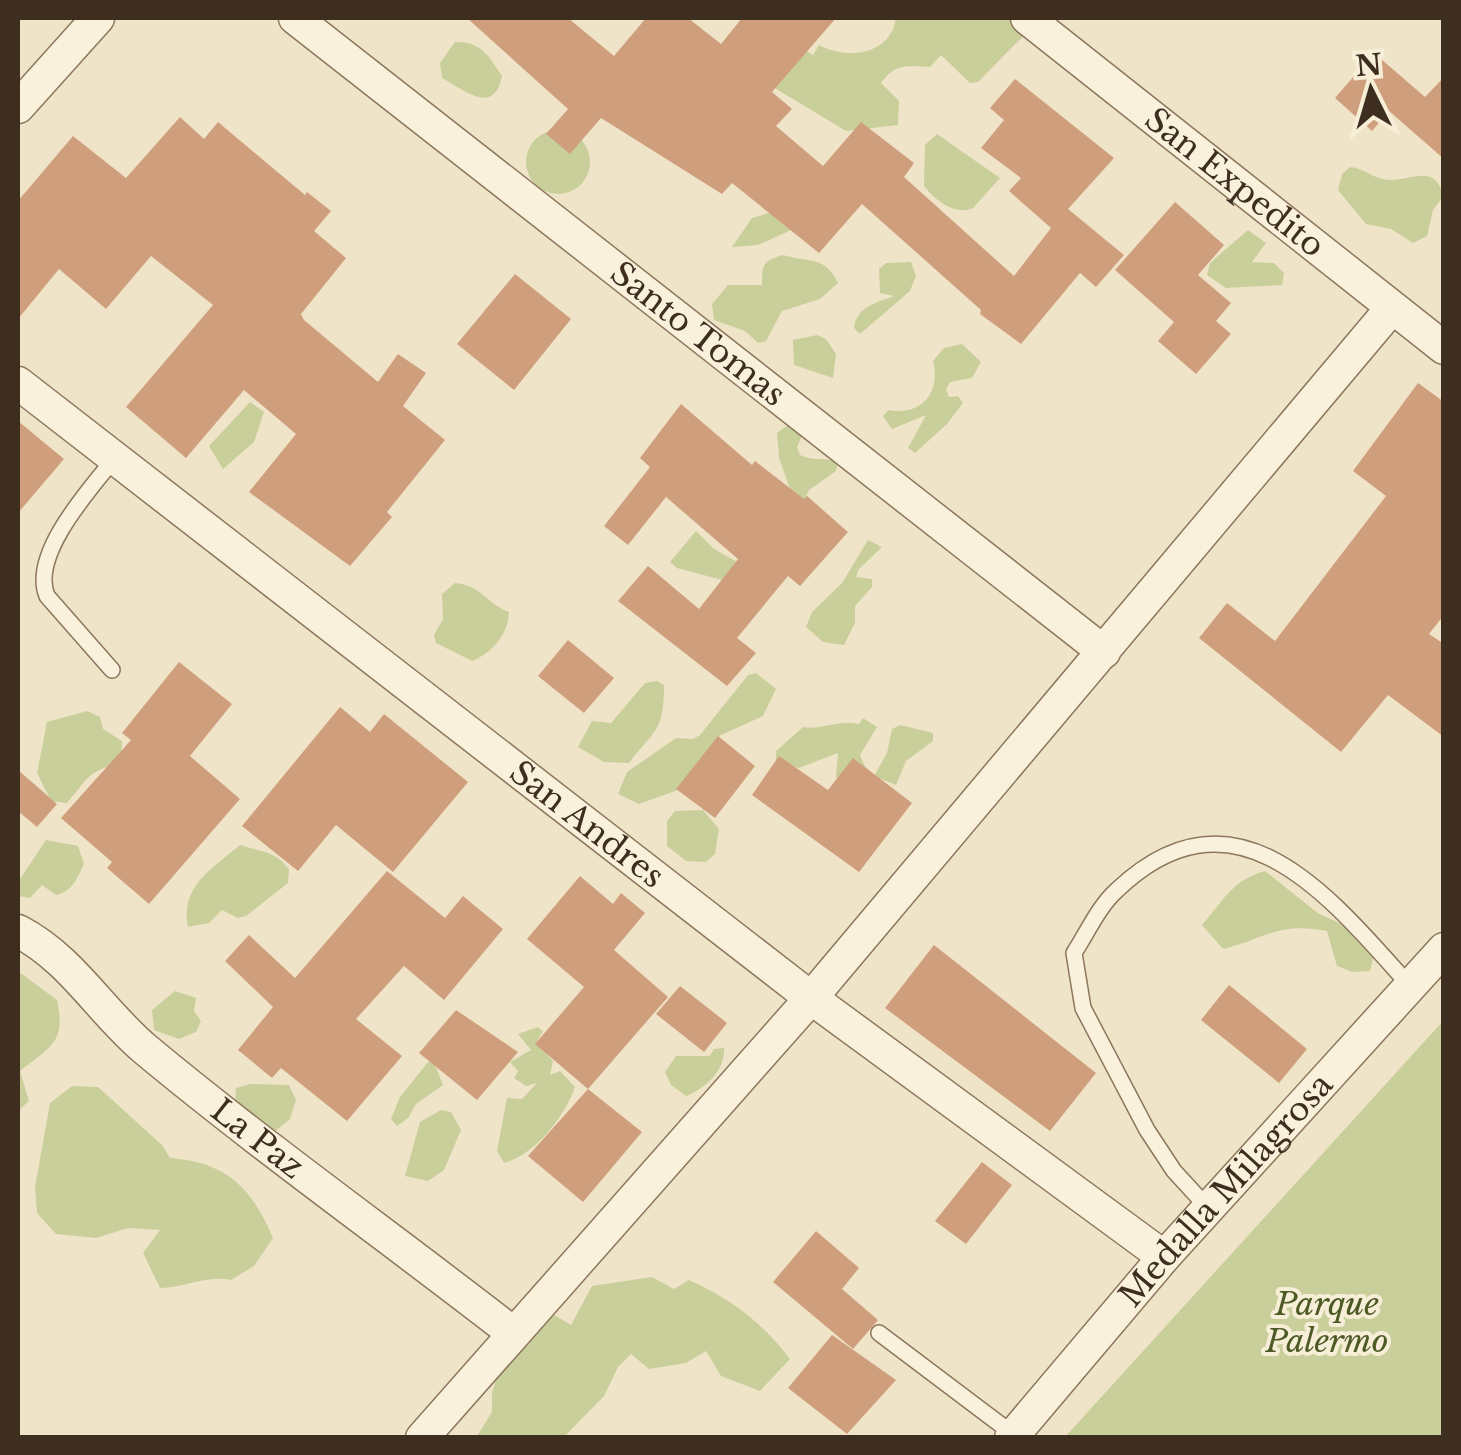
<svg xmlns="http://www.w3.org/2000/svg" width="1461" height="1455" viewBox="0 0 1461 1455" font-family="'Libre Baskerville',serif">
	<rect width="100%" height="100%" fill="#f0e4c8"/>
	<!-- green -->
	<path fill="#c9cf9b" d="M896,18H1041L978,82L970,83L941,55L930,67C906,66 896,63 881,83L899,101L898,125L846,131L773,87L778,34L813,55L819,45C849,61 891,54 896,18Z
		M455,42C482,42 488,55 502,76C494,116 466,91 442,78L440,63Z
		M526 162a32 32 0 1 1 64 0a32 32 0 1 1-64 0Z
		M937,134L1000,178L973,208C955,216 935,200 924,186L925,145Z
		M1350,167C1364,168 1375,180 1390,180C1412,180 1437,163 1443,197L1433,210L1427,236L1413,243L1391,229L1366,224L1338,190L1342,174Z
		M787,190L802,225L758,245L732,247L752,218L769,213Z
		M1248,230L1266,243L1252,262L1274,263L1284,273L1282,285L1226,288L1207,275L1210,263Z
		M783,255C809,263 825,255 838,283L820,299L782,311L766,341L758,343L745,331L714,320L712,304L728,285H762C762,265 762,261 783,255Z
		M911,262L916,276L910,291L860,334L854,328C857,306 876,303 894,296L880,293L879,269L886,263Z
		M817,335L826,339L836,354L833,378L794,365L793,340Z
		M962,344L981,362L972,378L950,382L946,389L949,397L958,396L963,403L947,424L915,453L908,448L926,415L892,429L883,416L889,410C922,416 941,392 933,361L944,348Z
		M250,402L264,412L254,442L223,469L209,446Z
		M789,424L804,431L797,447L800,455C814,462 826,456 838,463L836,471L809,490L802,506L733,583L677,568L670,562L696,531L714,549L739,563L790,489L779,458L777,433Z
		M868,540L882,547L858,570L856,577L872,579V587L855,606V623L844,645L823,642L806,627L812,612L842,583Z
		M455,583C481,585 487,604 509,612C508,635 492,653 472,661L436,643L434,635L443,619L442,594Z
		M756,673L776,689L763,716L719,736L678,790L639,804L618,794L627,772L676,738L693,739L700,735L748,675Z
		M657,681L664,685C664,733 654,730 629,763L604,762L578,747L592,721L611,723L645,683Z
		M87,711L100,717L103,729L122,741L121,761C83,776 92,774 67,803L51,801L37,773L47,722Z
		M863,718L877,727L860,755L867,771L848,791L836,777L838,753L799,768L776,764V751L803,727C823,730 840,719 859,724Z
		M900,725L933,733V741L906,761L896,785L874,776L887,753L892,729Z
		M703,810L719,829L715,854L706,862L686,861L667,846V821L675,811Z
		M46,840L78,846L84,864C77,878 73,891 56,895L42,885L30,898L18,896V882Z
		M240,845C261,852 274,850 289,869L288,883L246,916L238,918L222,910L209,923L188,927C180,886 212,869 240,845Z
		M1265,871L1319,914L1351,928L1374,954L1370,971L1352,972L1337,966L1327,931C1278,922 1266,938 1223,949L1202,925C1224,900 1232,880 1265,871Z
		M18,971L57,1000C66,1042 52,1046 20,1071L29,1101L18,1111Z
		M175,991L196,998L194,1011L201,1021L196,1032L179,1039L154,1030L152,1010Z
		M1443,1021V1437H1065Z
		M538,1027L543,1031L536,1043L553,1061L550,1075L560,1071L575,1087C565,1116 535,1155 504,1163L497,1151L507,1098L522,1099L537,1083L526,1086L514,1078L518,1071L510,1062L531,1050L518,1034Z
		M724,1048C725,1071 706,1088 686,1096L671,1085L665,1072L676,1056H710L714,1049Z
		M428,1062H434L443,1085L416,1104L408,1118L397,1126L391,1119L400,1097Z
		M250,1084L289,1085L296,1100L290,1119L274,1132L235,1104L236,1088Z
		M72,1086L98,1087L162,1145L170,1158C225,1162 251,1186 273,1238L254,1266L231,1280C204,1275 186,1288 160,1288L143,1253L160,1230L128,1228L96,1238L56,1234L37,1213L35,1187L50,1103Z
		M441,1110L451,1112L461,1130L444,1170L428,1181L405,1176L420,1122Z
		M652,1277L674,1289L689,1280C731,1299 762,1322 790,1359L760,1391L721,1376L706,1351L686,1363L649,1369L631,1354L618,1367L604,1396L564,1437L476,1438L492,1412V1393L504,1355L546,1310L571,1325L592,1286Z"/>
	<!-- building -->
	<path fill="#cf9f7d" d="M467,18H568L614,56L646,18H688L721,44L742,18H836L772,92L792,109L776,126L823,166L861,122L914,163L904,177L1014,276L1051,228L1009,191L1021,178L981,148L1004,120L990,108L1015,79L1114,158L1068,209L1124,255L1096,287L1080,273L1021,344L980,314L981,310L862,204L819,253L732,183L722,194L601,118L570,154L546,134L568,109Z
		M1374,53L1425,97L1444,77V159L1389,111L1372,131L1335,98Z
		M180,117L204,139L218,122L305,195L307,192L331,211L314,231L346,258L301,314L304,320L378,382L398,354L426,373L403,406L445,440L387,512L392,517L350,566L249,492L296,434L244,390L186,458L126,407L213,305L151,256L106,309L59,269L18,319V201L73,136L126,178Z
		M1175,202L1224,245L1198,275L1231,303L1216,321L1231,334L1196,374L1158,341L1174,322L1115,270Z
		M515,274L571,319L514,390L457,344Z
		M1418,383L1444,402V615L1429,634L1444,644V737L1388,695L1341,752L1199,638L1227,603L1275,641L1386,496L1353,471Z
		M681,404L752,465L755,461L804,499L807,496L848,532L800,586L788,576L737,638L756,653L727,686L618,601L648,566L699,609L738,559L666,497L628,545L604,526L650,467L640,458Z
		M18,421L64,459L18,513Z
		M568,640L614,678L584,713L538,676Z
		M179,662L232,704L190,756L240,799L149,904L107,868L112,862L61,818L131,740L122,733Z
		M340,707L370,732L384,714L468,782L393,872L336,825L298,871L242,826Z
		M718,736L755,766L715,818L676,789Z
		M779,756L828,790L853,758L912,803L859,872L752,795Z
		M18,770L57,804L37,827L18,811Z
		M387,871L445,918L463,896L503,929L444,1000L404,966L356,1019L402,1056L347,1121L281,1068L272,1078L238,1050L273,1007L225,961L249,935L295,978Z
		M580,876L613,904L621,893L645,913L614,950L668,997L588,1089L535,1044L584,987L527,939Z
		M934,945L1096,1073L1050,1131L885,1008Z
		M1229,985L1307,1049L1279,1083L1201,1020Z
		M680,986L727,1023L704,1052L656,1014Z
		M456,1010L518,1052L477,1100L419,1053Z
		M588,1089L642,1132L583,1202L528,1156Z
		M982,1162L1012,1185L966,1244L935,1221Z
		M816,1231L859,1268L842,1289L878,1320L853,1349L773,1282Z
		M832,1335L896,1380L847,1434L788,1388Z"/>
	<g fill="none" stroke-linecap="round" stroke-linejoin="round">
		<defs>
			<path id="lane" d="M112,670L47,596C30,555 89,490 115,458
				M1208,1208L1174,1171L1147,1130L1083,1008L1074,953C1087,933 1099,906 1117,890C1236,777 1330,897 1410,986
				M879,1333L1013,1434"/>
			<g id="street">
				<path id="s1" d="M295,18L1104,652"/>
				<path id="s2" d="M1027,18L1444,348"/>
				<path d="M18,107L98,18"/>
				<path id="s3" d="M18,383L811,998L1164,1257"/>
				<path id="s4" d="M18,931C72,959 99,1010 145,1049C264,1148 391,1238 513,1333"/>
				<path d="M422,1438L811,998L1391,309"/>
				<path id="s5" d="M1011,1438L1164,1257L1444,949"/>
			</g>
		</defs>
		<!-- lane casing -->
		<use href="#lane" stroke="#8d765c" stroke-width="18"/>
		<!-- street casing -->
		<use href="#street" stroke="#8d765c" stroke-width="35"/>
		<!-- lane -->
		<use href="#lane" stroke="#faf1dc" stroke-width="15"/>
		<!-- street -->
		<use href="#street" stroke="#faf1dc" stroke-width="32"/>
	</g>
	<g text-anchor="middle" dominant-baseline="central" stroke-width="8" stroke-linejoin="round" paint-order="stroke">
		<!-- street labels -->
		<g font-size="32" fill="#3d2e20" stroke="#f7eed8">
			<text stroke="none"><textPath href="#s2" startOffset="265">San Expedito</textPath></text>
			<text stroke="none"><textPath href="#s1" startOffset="512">Santo Tomas</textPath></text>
			<text stroke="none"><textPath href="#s3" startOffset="720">San Andres</textPath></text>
			<text stroke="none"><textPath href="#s4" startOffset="318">La Paz</textPath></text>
			<text stroke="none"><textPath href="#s5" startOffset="328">Medalla Milagrosa</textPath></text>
		</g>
		<!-- park labels -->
		<g font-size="32" font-style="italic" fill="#4d5a26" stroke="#f7eed8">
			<text x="1327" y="1304">Parque<tspan x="1327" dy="37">Palermo</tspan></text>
		</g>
	</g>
	<!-- border -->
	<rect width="1461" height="1455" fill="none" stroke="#3d2e20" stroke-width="40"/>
	<!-- north arrow -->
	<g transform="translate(1371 90) rotate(355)" stroke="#f7eed8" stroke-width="8" paint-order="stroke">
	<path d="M0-8L18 38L0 25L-18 38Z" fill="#3d2e20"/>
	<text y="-15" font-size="28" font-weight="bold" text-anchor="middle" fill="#3d2e20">N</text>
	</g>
</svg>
